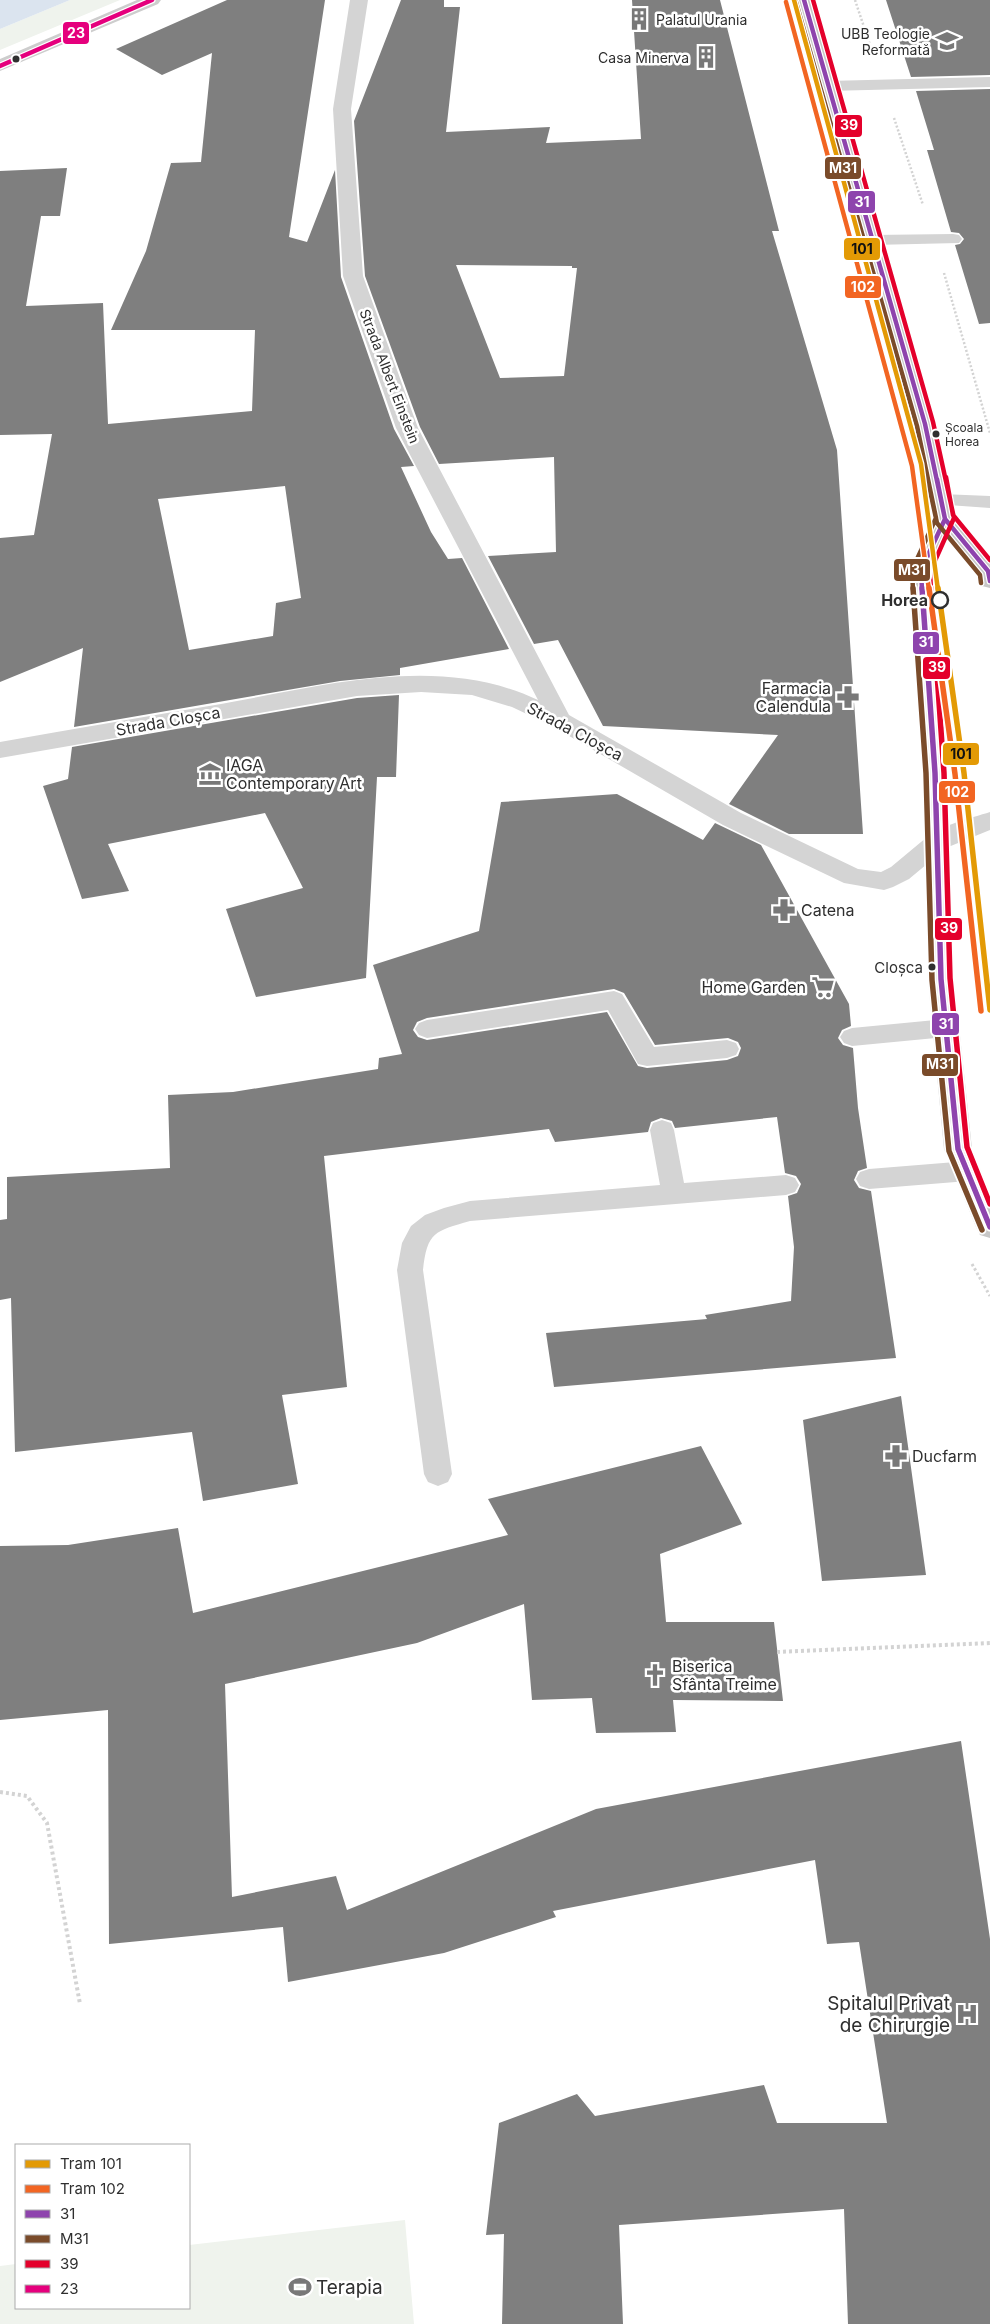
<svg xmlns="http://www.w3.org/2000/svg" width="990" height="2324" viewBox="0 0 990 2324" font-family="Inter,sans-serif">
	<rect width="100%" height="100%" fill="#fff"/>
	<!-- green -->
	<path fill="#eff3ed" d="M70,0H120L0,50V29Z
		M405,2220L414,2324H0V2266L16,2264V2308H189V2245Z"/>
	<!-- water -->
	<path fill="#dbe4ef" d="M0,0H70L0,29Z"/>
	<!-- building -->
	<path fill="#7f7f7f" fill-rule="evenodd" d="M227,0H325L289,237L307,242L335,170L341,277L394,429L414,466L401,467L431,532L448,559L462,558L509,649L400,668V675L340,681L74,727L83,648L0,682V538L34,535L52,434L0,435V171L67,168L60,216H41L26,306L103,303L108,424L252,411L255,330H111L146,251L171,163L201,162L212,53L162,75L116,49ZM285,486L301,598L276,603L273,636L189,650L158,499Z
		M401,0H444V7H460L446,132L550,127L546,143L641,139L632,0H720L779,231H772L837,450L863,834H789L729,804L778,735L603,726L558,640L534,644L488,556L556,552L554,457L439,464L420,427L365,276L354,121ZM456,265L572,266V268H577L564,376L500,378Z
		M886,0H990V75L911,77Z
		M990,89V323L979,324L955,245L960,244L964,239L959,233L951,232L927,150H934L916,91Z
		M399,695L396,777H377L366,978L256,997L226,909L303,888L265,813L108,844L129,891L82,899L43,786L68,779L72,747L357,698Z
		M617,794L703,840L715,823L761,845L849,1004L851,1026L842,1030L838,1038L843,1045L853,1048L858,1108L867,1168L858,1171L854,1180L859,1188L871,1191L896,1358L554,1387L546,1333L707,1319L705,1315L791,1301L794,1247L788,1196L797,1193L801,1184L796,1176L785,1173L777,1117L675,1128L672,1121L661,1118L651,1122L648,1132L555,1142L549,1129L324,1156L347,1387L282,1395L298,1484L203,1501L192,1432L15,1452L11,1298L0,1300V1220L7,1219V1177L170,1168L168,1095L233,1092L378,1069L379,1058L402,1054L373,965L479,931L501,802ZM614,989L624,993L655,1045L728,1038L738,1042L741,1048L738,1056L727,1060L647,1068L638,1066L607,1012L427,1040L418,1037L413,1030L417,1022L427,1018Z
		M901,1396L926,1575L822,1581L803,1420Z
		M701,1446L742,1524L660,1554L666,1622H774L783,1701L673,1700L676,1732L596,1733L592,1698L532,1700L524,1604L417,1643L225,1684L232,1897L336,1876L347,1910L596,1809L961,1741L990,1939V2324H848L844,2209L619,2225L623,2324H502L504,2234L486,2235L499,2123L577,2094L595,2116L764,2085L777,2123H887L859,1942L827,1944L815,1860L553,1911L556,1917L444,1953L288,1982L283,1927L109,1944L108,1710L0,1720V1546L68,1545L178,1528L193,1613L508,1535L488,1499Z"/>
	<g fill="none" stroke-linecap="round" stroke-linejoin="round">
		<!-- path-far2 -->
		<path stroke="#d3d3d3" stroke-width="2.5" stroke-dasharray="2 2" stroke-linecap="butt" d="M855,0L872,51
			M894,118L923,205
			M944,273L990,433"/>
		<!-- path-far1 -->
		<path stroke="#d3d3d3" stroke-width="3" stroke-dasharray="2.5 2.5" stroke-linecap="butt" d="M972,1264L990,1296"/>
		<!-- path -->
		<path stroke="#d3d3d3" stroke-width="4" stroke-dasharray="3 3" stroke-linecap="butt" d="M777,1652L990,1643
			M0,1792L27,1796L47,1823L80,2004"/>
		<!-- service -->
		<path fill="#d4d4d4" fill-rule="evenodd" d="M953,234L959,235L962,239L959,243L872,245L866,244L863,240L866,236L872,235Z
			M941,494L990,496V508L934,504L931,500L934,496Z
			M614,991L622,994L654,1047L727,1040L736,1043L739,1049L736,1055L727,1058L647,1066L638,1064L608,1010L427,1038L419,1035L415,1029L419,1023L427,1020Z
			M946,1019L954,1022L958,1028L954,1034L946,1037L852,1046L844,1043L840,1037L844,1031L852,1028Z
			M662,1120L671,1123L674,1130L684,1183L786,1175L795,1178L799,1185L795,1192L786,1195L470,1221C435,1231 427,1232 423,1270L452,1474L448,1482L438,1486L428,1482L424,1474L397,1270L402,1243L411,1226L425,1215L444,1208L470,1201L660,1185L650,1130L653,1123Z
			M968,1161L977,1164L981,1171L977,1178L968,1181L869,1189L860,1186L856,1179L860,1172L869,1169Z"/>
		<!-- minor -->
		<path fill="#d4d4d4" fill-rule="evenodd" d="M350,0H368L351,109L363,276L418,428L569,715L741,813L858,869L881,872L891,867L927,837L936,834L945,837L948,843L945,849L909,879L893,887L884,890L844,883L723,825L552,726L512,707L472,695L421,692L357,696L0,758V742C74,729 147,716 221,704C323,686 439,653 538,700L396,428L343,276L333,109Z
			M990,77V87L827,91L821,90L818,86L821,82L827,81Z"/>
		<!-- tertiary -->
		<path fill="#d4d4d4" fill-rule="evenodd" d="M990,812V830L936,852L927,849L924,843C933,826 972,818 990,812Z"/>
		<!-- secondary -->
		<path fill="#cdcdcd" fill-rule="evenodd" d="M137,0H161L158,4L0,71V59Z"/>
		<!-- primary -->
		<path fill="#c7c7c7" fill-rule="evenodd" d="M795,0H813L936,424L956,518L990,559V588L982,586L977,572L948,537L932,570L947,773L954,979L972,1149L990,1193V1238L980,1235L976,1227L944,1149L928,979L923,773L910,570L934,519L914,424Z"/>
		<defs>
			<path id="bus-1-far1" d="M804,0L925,424L945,519L921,570L922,590
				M937,479L945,519L988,571L990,581"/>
			<path id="bus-1" d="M922,588L935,773L941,979L958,1149L990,1227"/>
			<path id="bus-2-far1" d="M796,2L917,426L936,518L912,570L913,590
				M928,481L937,523L980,575L981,583"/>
			<path id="bus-2" d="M913,588L926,773L932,980L949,1151L982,1230"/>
			<path id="bus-3-far1" d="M813,0L933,422L954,518L930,572L931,590
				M946,477L953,515L990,560"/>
			<path id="bus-3" d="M931,588L944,773L950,978L967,1147L990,1204"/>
			<path id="bus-4" d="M0,66L152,0"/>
		</defs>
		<!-- bus-1-far1 casing -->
		<use href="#bus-1-far1" stroke="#fff" stroke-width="7"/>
		<!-- bus-1 casing -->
		<use href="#bus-1" stroke="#fff" stroke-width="9"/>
		<!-- bus-2-far1 casing -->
		<use href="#bus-2-far1" stroke="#fff" stroke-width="7"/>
		<!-- bus-2 casing -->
		<use href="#bus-2" stroke="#fff" stroke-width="9"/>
		<!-- bus-3-far1 casing -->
		<use href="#bus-3-far1" stroke="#fff" stroke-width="7"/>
		<!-- bus-3 casing -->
		<use href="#bus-3" stroke="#fff" stroke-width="9"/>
		<!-- bus-4 casing -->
		<use href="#bus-4" stroke="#fff" stroke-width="7"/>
		<!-- bus-1-far1 -->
		<use href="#bus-1-far1" stroke="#8e44ad" stroke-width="4.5"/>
		<!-- bus-1 -->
		<use href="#bus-1" stroke="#8e44ad" stroke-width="5.5"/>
		<!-- bus-2-far1 -->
		<use href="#bus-2-far1" stroke="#7a4b2a" stroke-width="4.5"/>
		<!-- bus-2 -->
		<use href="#bus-2" stroke="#7a4b2a" stroke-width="5.5"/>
		<!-- bus-3-far1 -->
		<use href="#bus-3-far1" stroke="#e4002b" stroke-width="4.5"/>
		<!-- bus-3 -->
		<use href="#bus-3" stroke="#e4002b" stroke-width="5.5"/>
		<!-- bus-4 -->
		<use href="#bus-4" stroke="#e5007d" stroke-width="4.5"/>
		<defs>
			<path id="tram-1-far1" d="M794,0L921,464L938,590"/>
			<path id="tram-1" d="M938,588L964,773L990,1010"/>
			<path id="tram-2-far1" d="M786,2L912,466L929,590"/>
			<path id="tram-2" d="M929,588L955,774L981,1011"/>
		</defs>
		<!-- tram-1-far1 casing -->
		<use href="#tram-1-far1" stroke="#fff" stroke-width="7"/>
		<!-- tram-1 casing -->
		<use href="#tram-1" stroke="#fff" stroke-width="9"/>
		<!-- tram-2-far1 casing -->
		<use href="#tram-2-far1" stroke="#fff" stroke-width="7"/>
		<!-- tram-2 casing -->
		<use href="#tram-2" stroke="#fff" stroke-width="9"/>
		<!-- tram-1-far1 -->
		<use href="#tram-1-far1" stroke="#e39a05" stroke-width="4.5"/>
		<!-- tram-1 -->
		<use href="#tram-1" stroke="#e39a05" stroke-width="5.5"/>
		<!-- tram-2-far1 -->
		<use href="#tram-2-far1" stroke="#f26522" stroke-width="4.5"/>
		<!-- tram-2 -->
		<use href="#tram-2" stroke="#f26522" stroke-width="5.5"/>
	</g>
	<!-- icons -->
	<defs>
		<symbol id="building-bare" viewBox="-9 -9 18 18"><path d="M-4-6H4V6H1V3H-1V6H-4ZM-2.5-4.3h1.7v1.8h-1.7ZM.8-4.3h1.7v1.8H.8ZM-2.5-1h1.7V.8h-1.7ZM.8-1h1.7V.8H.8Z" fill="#787878" stroke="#fff" stroke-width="2.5" paint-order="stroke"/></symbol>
		<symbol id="university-bare" viewBox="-9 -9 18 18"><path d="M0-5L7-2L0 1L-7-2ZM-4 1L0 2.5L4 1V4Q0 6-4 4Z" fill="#787878" stroke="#fff" stroke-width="2.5" paint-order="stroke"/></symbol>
		<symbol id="pharmacy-bare" viewBox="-9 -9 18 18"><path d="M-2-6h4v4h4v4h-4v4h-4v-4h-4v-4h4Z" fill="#787878" stroke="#fff" stroke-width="2.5" paint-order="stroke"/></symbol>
		<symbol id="museum-bare" viewBox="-9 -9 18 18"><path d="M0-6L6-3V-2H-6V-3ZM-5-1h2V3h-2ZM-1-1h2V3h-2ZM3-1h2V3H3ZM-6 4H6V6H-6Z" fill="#787878" stroke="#fff" stroke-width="2.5" paint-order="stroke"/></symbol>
		<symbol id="supermarket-bare" viewBox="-9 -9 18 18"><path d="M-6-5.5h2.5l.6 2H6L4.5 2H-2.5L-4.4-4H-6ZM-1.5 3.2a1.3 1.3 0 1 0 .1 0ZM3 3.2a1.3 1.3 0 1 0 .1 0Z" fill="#787878" stroke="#fff" stroke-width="2.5" paint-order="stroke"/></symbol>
		<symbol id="church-bare" viewBox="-9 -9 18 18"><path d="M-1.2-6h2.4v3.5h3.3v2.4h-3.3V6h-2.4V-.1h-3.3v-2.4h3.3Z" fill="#787878" stroke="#fff" stroke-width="2.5" paint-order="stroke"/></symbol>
		<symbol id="hospital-bare" viewBox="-9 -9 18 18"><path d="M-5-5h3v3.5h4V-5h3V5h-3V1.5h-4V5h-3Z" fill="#787878" stroke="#fff" stroke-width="2.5" paint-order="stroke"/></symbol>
		<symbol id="stadium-bare" viewBox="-9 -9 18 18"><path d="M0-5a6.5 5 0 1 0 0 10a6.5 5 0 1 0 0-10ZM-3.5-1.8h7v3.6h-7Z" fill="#787878" stroke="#fff" stroke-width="2.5" paint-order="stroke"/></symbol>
	</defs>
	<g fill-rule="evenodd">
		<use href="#building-bare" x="623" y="3" width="32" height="32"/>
		<use href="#university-bare" x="931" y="25" width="32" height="32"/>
		<use href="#building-bare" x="690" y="41" width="32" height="32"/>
		<use href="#pharmacy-bare" x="832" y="681" width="32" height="32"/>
		<use href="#museum-bare" x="194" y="758" width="32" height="32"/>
		<use href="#pharmacy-bare" x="768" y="894" width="32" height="32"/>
		<use href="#supermarket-bare" x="807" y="971" width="32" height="32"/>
		<use href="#pharmacy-bare" x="880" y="1440" width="32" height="32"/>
		<use href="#church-bare" x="639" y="1659" width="32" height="32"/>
		<use href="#hospital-bare" x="951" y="1998" width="32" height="32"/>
		<use href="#stadium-bare" x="284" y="2271" width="32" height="32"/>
	</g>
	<!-- markers -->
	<g fill="#2f2f2f" stroke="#fff" stroke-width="2">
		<circle cx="16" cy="59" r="4.5"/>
		<circle cx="936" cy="434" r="4.5"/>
		<circle cx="932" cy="967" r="4.5"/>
	</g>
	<circle fill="#fff" stroke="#2f2f2f" stroke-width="2.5" cx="940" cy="600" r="8"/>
	<g text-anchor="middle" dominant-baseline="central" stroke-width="5" stroke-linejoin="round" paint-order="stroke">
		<!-- far-bus labels -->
		<g font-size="12" fill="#2f2f2f" stroke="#fff" text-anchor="start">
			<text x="945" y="427">Școala<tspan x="945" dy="14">Horea</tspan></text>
		</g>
		<!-- far-poi labels -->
		<g font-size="14" fill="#2f2f2f" stroke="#fff" text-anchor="end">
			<text x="656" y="19" text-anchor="start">Palatul Urania</text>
			<text x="930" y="33">UBB Teologie<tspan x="930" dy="16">Reformată</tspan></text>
			<text x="689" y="57">Casa Minerva</text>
		</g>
		<!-- far-street labels -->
		<g font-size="14" fill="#2f2f2f" stroke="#fff">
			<text transform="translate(390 376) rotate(69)">Strada Albert Einstein</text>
		</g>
		<!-- bus labels -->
		<g font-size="15" fill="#2f2f2f" stroke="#fff" text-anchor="end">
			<text x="923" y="967">Cloșca</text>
		</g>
		<!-- stop labels -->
		<g font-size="16" font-weight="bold" fill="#2f2f2f" stroke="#fff" text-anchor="end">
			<text x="928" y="600">Horea</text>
		</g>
		<!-- poi labels -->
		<g font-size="16" fill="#2f2f2f" stroke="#fff" text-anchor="start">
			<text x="831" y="688" text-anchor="end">Farmacia<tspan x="831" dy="18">Calendula</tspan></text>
			<text x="226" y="765">IAGA<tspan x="226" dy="18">Contemporary Art</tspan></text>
			<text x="801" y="910">Catena</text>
			<text x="806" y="987" text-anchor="end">Home Garden</text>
			<text x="912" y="1456">Ducfarm</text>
			<text x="672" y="1666">Biserica<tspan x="672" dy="18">Sfânta Treime</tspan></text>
		</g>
		<!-- street labels -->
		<g font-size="16" fill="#2f2f2f" stroke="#fff">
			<text transform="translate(168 721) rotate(-10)">Strada Cloșca</text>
			<text transform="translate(575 731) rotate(28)">Strada Cloșca</text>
		</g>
		<!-- near-poi labels -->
		<g font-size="19" fill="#2f2f2f" stroke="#fff" text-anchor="end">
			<text x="950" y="2003">Spitalul Privat<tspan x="950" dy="22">de Chirurgie</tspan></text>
			<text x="316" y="2287" text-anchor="start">Terapia</text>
		</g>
	</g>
	<g stroke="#fff" stroke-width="2">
		<rect x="62" y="21" width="28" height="24" rx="5" fill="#e5007d"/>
		<rect x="834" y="114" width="29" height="24" rx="5" fill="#e4002b"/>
		<rect x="824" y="156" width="38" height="24" rx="5" fill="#7a4b2a"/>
		<rect x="847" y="190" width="29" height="24" rx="5" fill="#8e44ad"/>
		<rect x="843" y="237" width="38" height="24" rx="5" fill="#e39a05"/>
		<rect x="844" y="275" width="38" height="24" rx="5" fill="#f26522"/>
		<rect x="893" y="558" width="38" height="24" rx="5" fill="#7a4b2a"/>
		<rect x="912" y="631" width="28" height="24" rx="5" fill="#8e44ad"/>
		<rect x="922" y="656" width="29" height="24" rx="5" fill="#e4002b"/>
		<rect x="942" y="742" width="38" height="24" rx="5" fill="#e39a05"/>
		<rect x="938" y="780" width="38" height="24" rx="5" fill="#f26522"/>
		<rect x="934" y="917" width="29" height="24" rx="5" fill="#e4002b"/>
		<rect x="931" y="1012" width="29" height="24" rx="5" fill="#8e44ad"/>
		<rect x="921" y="1053" width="38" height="24" rx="5" fill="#7a4b2a"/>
	</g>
	<g font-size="14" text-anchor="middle" font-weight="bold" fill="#fff">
		<text x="76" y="38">23</text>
		<text x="849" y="130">39</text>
		<text x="843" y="173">M31</text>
		<text x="862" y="207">31</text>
		<text x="863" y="292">102</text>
		<text x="912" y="575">M31</text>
		<text x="926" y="647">31</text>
		<text x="937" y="672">39</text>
		<text x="957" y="797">102</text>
		<text x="949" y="933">39</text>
		<text x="946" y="1029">31</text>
		<text x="940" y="1069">M31</text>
	</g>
	<g font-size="14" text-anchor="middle" font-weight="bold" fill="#111">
		<text x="862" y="254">101</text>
		<text x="961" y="759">101</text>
	</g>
	<!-- legend -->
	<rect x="15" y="2144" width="175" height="165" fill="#ffffff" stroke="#acacac"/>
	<rect x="25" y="2160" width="25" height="8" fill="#e39a05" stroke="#acacac"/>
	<text x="60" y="2169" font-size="15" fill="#2f2f2f">Tram 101</text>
	<rect x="25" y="2185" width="25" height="8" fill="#f26522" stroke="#acacac"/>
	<text x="60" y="2194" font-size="15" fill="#2f2f2f">Tram 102</text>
	<rect x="25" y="2210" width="25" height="8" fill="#8e44ad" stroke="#acacac"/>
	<text x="60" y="2219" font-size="15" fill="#2f2f2f">31</text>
	<rect x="25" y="2235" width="25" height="8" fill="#7a4b2a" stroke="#acacac"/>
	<text x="60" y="2244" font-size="15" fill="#2f2f2f">M31</text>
	<rect x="25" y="2260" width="25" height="8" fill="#e4002b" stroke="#acacac"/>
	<text x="60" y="2269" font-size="15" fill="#2f2f2f">39</text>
	<rect x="25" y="2285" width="25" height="8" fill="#e5007d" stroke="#acacac"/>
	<text x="60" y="2294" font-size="15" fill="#2f2f2f">23</text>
</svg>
